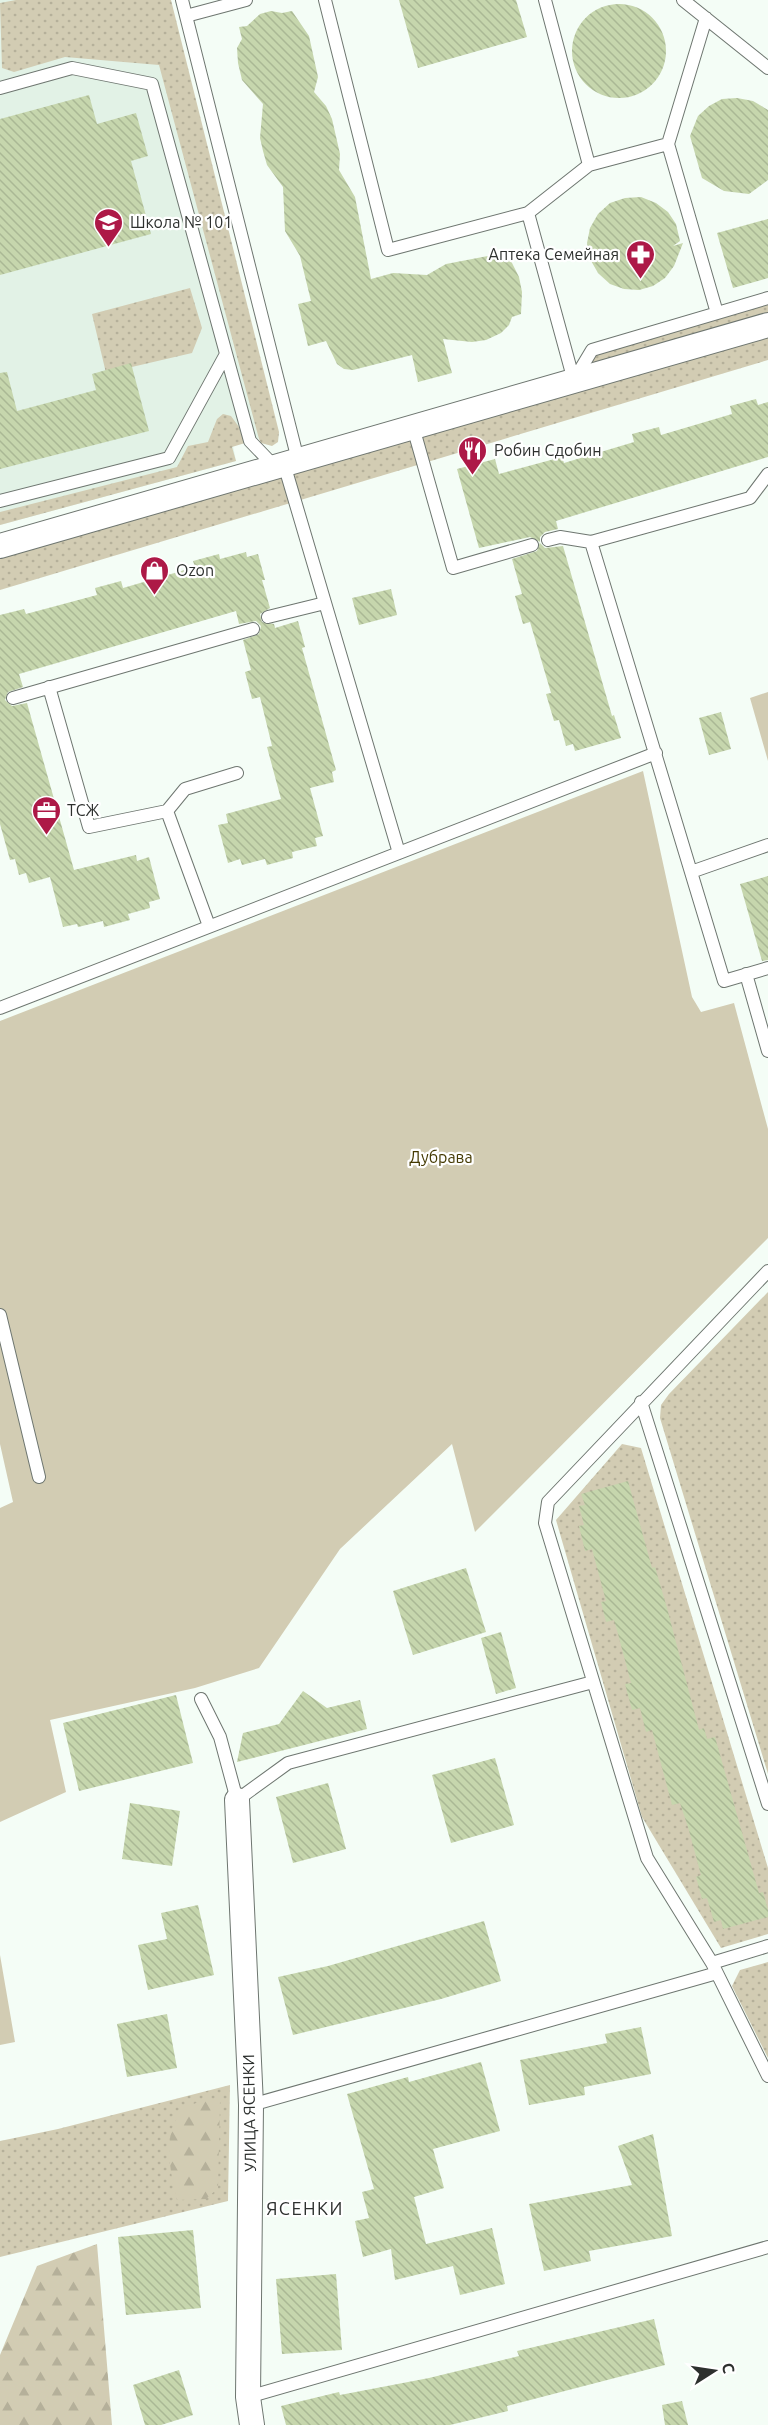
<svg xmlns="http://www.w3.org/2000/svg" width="768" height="2425" viewBox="0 0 768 2425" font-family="Ubuntu,sans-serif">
	<defs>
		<pattern id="grass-dots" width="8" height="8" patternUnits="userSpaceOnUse" patternTransform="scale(1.5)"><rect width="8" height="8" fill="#d2ccb3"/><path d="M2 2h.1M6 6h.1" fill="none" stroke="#b5b09a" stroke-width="1.8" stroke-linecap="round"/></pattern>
		<pattern id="forest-firs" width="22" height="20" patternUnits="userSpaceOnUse" patternTransform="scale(1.5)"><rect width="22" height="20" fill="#d2ccb3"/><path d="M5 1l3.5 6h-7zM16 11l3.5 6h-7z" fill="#b5b09a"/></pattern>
		<pattern id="building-back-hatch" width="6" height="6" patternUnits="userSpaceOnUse" patternTransform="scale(1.5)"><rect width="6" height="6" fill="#c6d6ad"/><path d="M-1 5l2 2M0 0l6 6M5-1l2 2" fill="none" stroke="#aab895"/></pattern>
	</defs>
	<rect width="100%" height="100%" fill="#f4fdf6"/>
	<!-- built -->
	<path fill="#e2f2e6" d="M0,0H43L167,59L270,435L233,446L236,461L0,525Z"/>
	<!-- grass -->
	<path fill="url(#grass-dots)" d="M16,0H171L279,432L278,442L272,446L261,443L259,439L159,65L65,57L14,72L2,68L0,3Z
		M190,288L202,328L192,353L106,373L92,314Z
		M768,298V360L0,590V546L573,381L592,350Z
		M223,414L231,416L239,427L245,443L232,447L236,461L0,525V512L177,467L188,446L208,442L217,419Z
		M768,1292V1774L660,1418L661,1405L669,1394Z
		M622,1444L641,1448L768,1868V1934L721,1948L642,1817L556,1520Z
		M768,1962V2058L732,1986L740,1970Z
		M230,2085L228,2201L0,2257V2141L58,2129Z"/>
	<!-- forest -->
	<path fill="url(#forest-firs)" d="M202,2100L220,2101L218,2188L206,2199L177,2200C171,2176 161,2132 182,2112C187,2107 196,2103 202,2100Z
		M97,2244L112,2425H0V2355L37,2266Z"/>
	<!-- park -->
	<path fill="#d2ccb3" d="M768,692V761L750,698Z
		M643,771L692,997L701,1012L734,1003L768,1129V1238L475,1532L452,1444L340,1549L259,1668L195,1688L50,1720L66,1792L0,1822V1508L13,1502L0,1444V1021Z
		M0,1955L15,2042L0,2045Z"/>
	<!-- building -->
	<path fill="url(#building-back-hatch)" d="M399,0H516L527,37L418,68Z
		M572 51a47 47 0 1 1 94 0a47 47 0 1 1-94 0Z
		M271,11L282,13L292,11L309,36L318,77L314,92L326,106L332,119L340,154L339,170L355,197L371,279L393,273L427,275L446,264L493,255H508L519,277L522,292L521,314L512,317L509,325L501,333L486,340L472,342L443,339L452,373L418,382L412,355L353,370L344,369L337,364L326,341L308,346L298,304L311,301L300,256L285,231L283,187L267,165L263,151L260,138L263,104L242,80L238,63L237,48L242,39L239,27L247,26L260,14Z
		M89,95L97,124L136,113L148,156L131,161L151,234L0,275V119Z
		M737,98L753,101L768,110V180L749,194L724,191L702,178L690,136L698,116L709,106L722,99Z
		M641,197L656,203L668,212L676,224L680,241L673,246L683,243L674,266L665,278L653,286L639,290L624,289L610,284L598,273L590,259L587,243L590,228L598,214L610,203L625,198Z
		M768,219V278L733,288L717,233Z
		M131,363L149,431L0,469V373L7,372L17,411L96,390L92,374Z
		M756,399L758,405L768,402V457L556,521L558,529L545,532L540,537V543L545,548L563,546L612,716L614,715L621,738L575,751L573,744L566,746L559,720L554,721L546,694L551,693L530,622L523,624L515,596L522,594L512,559L537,551L540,542L530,537L479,548L457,469L495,459L499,474L562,457L564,463L634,442L632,434L659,427L661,435L732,414L730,406Z
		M246,552L247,557L258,554L265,580H262L270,608L260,614L262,622L274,624L275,628L298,621L305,647L302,648L336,770L332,772L334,782L310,788L323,836L315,838L317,846L292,852L293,858L267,865L265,859L242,865L240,859L228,863L218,825L228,823L226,814L281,799L267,747L272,746L260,697L252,699L245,672L251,670L243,640L259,634L261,626L256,621L239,624L236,611L19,674L23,687L8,692L5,700L12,706L27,703L74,870L136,855L137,861L149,857L160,899L149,902L150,908L128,914L130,920L104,927L103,921L78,927L77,924L63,927L50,877L29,883L26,873L19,875L15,859L10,860L0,824V615L24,609L26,614L97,595L95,588L121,581L123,588L195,567L193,561L219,554L220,559Z
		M391,589L397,615L359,625L352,598Z
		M721,712L731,749L709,755L699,718Z
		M768,876V960L762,961L740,884Z
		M628,1481L652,1568L655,1567L667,1608L699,1730L704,1728L707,1739L715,1737L759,1893L763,1892L768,1910V1917L723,1929L721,1920L714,1922L707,1898L702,1899L696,1877L701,1875L688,1827L680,1803L672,1805L652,1730L646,1732L640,1708L632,1710L625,1684L631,1683L618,1634L614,1620L606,1622L601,1602L606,1601L592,1549L585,1551L579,1526L584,1525L579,1506L585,1505L581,1494Z
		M466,1568L486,1632L413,1655L393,1591Z
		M501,1632L516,1688L496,1694L481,1638Z
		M303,1691L327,1708L360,1700L367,1729L237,1762L243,1733L279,1724Z
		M176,1695L193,1763L79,1791L63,1723Z
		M495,1758L514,1825L451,1843L432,1775Z
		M328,1783L346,1849L293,1863L276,1797Z
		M130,1803L180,1811L172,1866L122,1859Z
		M198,1905L214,1975L148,1990L138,1945L167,1939L161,1913Z
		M484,1921L501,1981L441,1999L293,2035L278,1977L328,1966Z
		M167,2014L177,2068L127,2077L117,2024Z
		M641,2027L651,2074L584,2087L585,2095L529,2105L520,2060L607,2043L605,2034Z
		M481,2062L500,2131L433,2149L444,2188L414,2197L426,2244L492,2228L505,2284L460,2295L453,2266L395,2280L391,2249L363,2257L355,2221L369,2218L362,2192L374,2189L347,2094L408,2077L409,2082Z
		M653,2134L672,2236L589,2251L591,2261L544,2271L529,2204L632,2185L618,2146Z
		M193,2230L201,2308L126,2315L118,2237Z
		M336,2274L342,2350L282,2354L276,2279Z
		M654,2319L665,2365L507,2406L508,2411L450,2425H286L281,2406L339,2392L340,2395L429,2378L519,2356L517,2351Z
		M179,2370L193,2415L161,2425H145L133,2385Z
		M682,2401L688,2425H665L662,2405Z"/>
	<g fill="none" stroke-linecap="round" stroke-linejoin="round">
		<defs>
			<path id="lane" d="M182,0L298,460
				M325,0L388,250L528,213L574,381
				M545,0L589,165
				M683,0L768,68
				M186,16L246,0
				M0,88L72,68L152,84L250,441L275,467
				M668,144L706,18
				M528,213L589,165L668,144L717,313
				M574,380L592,350L768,298
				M413,427L453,568L532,545
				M284,464L399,853
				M768,474L750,498L591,542L724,981L768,968
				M0,501L169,458L226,354
				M548,540L560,537L591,542
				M268,617L325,603
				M49,687L89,827L167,811L209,926
				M13,698L253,629
				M167,811L185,789L237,773
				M691,872L768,845
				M746,974L768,1051
				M0,1008L656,753
				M0,1315L39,1477
				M641,1402L768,1804
				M201,1699L220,1737L237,1800L288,1763L593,1682
				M768,1946L712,1963L768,2076
				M712,1963L647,1858L545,1523L548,1502L768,1271
				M251,2105L717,1973
				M248,2397L768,2247"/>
			<path id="street" d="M0,546L768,325
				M237,1800L251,2105L248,2397L252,2425"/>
		</defs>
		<!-- lane casing -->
		<use href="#lane" stroke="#6e7670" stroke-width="14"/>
		<!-- street casing -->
		<use href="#street" stroke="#6e7670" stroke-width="26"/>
		<!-- lane -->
		<use href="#lane" stroke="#fff" stroke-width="12"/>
		<!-- street -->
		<use href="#street" stroke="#fff" stroke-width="24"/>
	</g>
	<!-- icons -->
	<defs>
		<symbol id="school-pin" viewBox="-11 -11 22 30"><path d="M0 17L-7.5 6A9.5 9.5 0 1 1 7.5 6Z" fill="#ad1947" stroke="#fff"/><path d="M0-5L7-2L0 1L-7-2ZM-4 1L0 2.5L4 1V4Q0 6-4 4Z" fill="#fff"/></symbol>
		<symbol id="pharmacy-pin" viewBox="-11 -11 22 30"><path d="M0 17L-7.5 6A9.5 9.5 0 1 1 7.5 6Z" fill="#ad1947" stroke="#fff"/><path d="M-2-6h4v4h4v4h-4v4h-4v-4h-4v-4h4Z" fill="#fff"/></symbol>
		<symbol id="restaurant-pin" viewBox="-11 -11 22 30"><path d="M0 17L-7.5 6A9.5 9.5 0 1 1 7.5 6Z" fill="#ad1947" stroke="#fff"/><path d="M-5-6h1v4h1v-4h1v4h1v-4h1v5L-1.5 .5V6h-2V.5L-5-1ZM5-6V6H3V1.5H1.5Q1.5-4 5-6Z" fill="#fff"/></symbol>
		<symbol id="shop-pin" viewBox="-11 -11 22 30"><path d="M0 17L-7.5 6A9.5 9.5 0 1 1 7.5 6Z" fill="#ad1947" stroke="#fff"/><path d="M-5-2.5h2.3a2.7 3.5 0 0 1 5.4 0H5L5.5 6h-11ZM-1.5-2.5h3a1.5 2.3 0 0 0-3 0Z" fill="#fff"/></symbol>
		<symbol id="office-pin" viewBox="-11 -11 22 30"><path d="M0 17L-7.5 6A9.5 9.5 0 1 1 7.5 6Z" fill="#ad1947" stroke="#fff"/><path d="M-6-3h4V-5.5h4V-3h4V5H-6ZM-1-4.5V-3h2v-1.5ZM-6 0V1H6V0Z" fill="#fff"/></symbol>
	</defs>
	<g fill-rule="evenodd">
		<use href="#school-pin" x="92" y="206" width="33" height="45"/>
		<use href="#pharmacy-pin" x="624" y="238" width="33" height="45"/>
		<use href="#restaurant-pin" x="456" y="434" width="33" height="45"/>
		<use href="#shop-pin" x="138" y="554" width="33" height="45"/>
		<use href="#office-pin" x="30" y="794" width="33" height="45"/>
	</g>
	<g text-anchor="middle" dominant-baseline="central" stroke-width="4.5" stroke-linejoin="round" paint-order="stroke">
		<!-- poi labels -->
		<g font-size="16" fill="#2d302e" stroke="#fff" text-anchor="start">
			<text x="130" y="222">Школа № 101</text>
			<text x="619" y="254" text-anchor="end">Аптека Семейная</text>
			<text x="494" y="450">Робин Сдобин</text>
			<text x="176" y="570">Ozon</text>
			<text x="67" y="810">ТСЖ</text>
		</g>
		<!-- park labels -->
		<g font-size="16" fill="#443901" stroke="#fff">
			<text x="441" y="1157">Дубрава</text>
		</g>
		<!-- street labels -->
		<g font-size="16" fill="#2d302e" stroke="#fff">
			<text transform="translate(249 2113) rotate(-91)">УЛИЦА ЯСЕНКИ</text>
		</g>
		<!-- neighbourhood labels -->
		<g font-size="18" letter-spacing="1.5" fill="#2d302e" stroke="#fff">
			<text x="305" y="2208">ЯСЕНКИ</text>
		</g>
	</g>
	<!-- north arrow -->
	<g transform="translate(714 2371) rotate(78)" stroke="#ffffff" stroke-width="4.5" paint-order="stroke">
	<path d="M0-4.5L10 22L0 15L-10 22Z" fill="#2d302e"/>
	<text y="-9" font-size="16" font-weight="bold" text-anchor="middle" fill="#2d302e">С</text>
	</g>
</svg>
